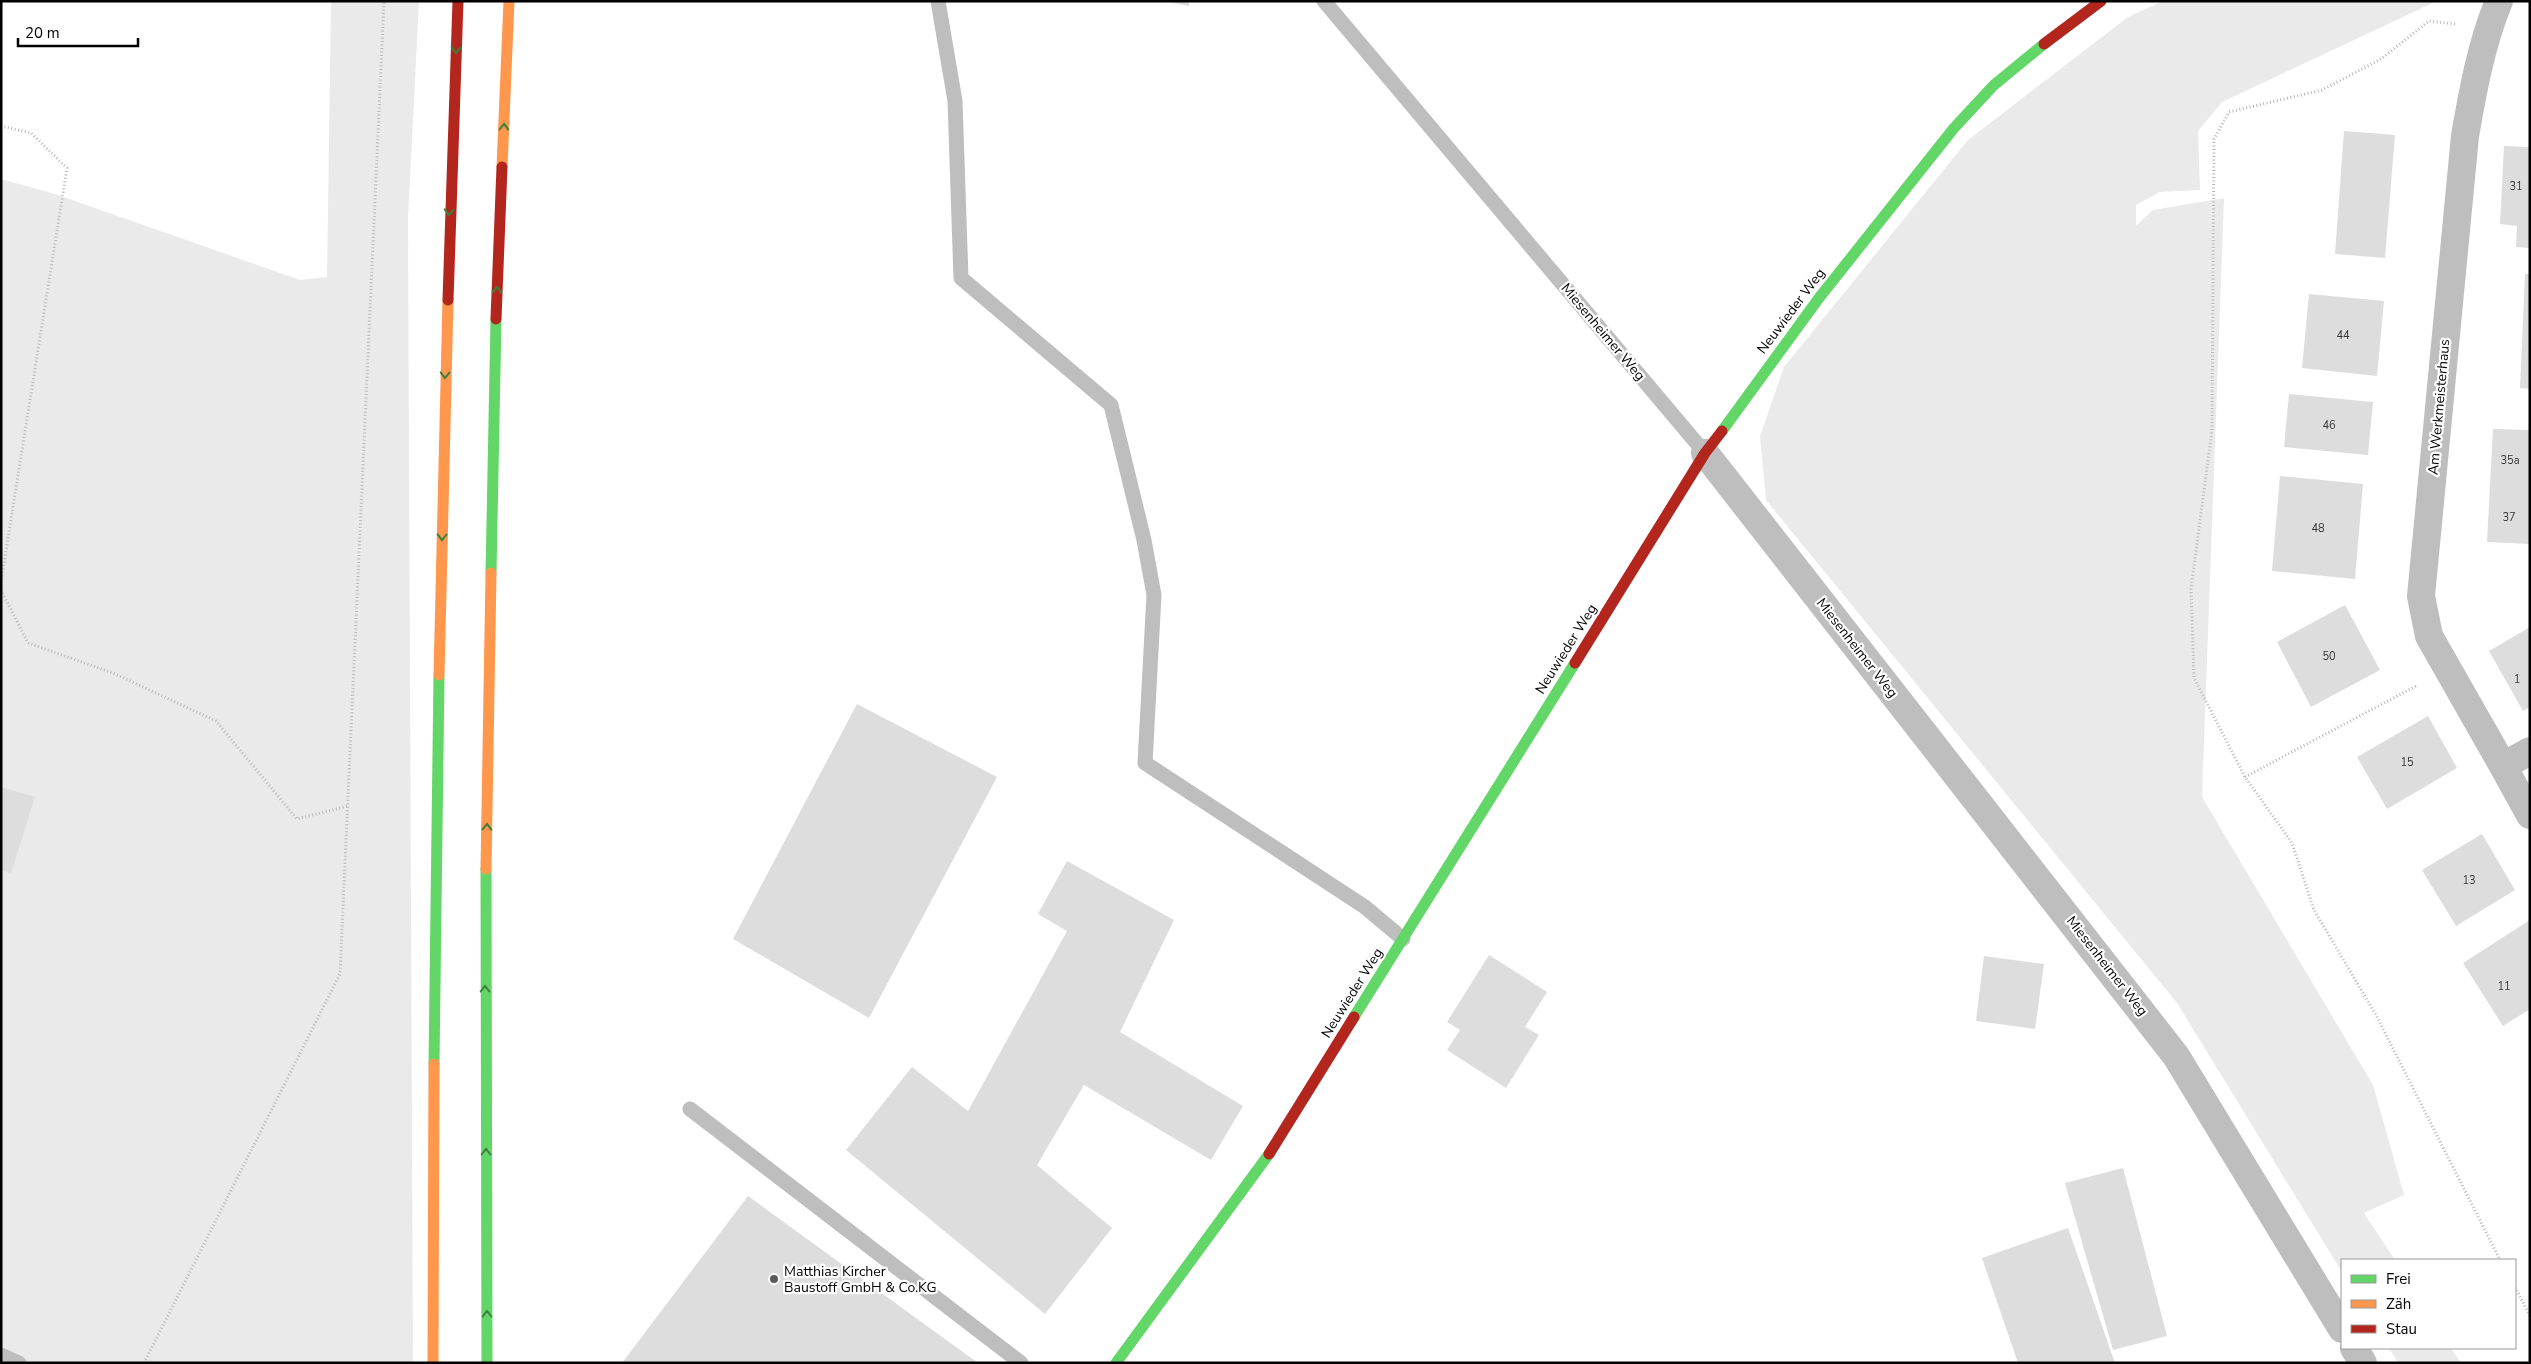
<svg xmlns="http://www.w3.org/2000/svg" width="2531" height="1364" viewBox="0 0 2531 1364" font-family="'Nunito Sans',sans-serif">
	<rect width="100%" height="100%" fill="#fff"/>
	<!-- green -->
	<path fill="#eaeaea" d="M331,1H419L408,219L413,1363H1V179L55,194L300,280L327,277Z
		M2163,1H2437L2222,102L2198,131L2200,190L2160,192L2136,205V226L2153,210L2224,198L2202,797L2373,1085L2404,1195L2364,1213L2395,1260H2342V1272L2177,1003L1766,500L1760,436L1784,367L1968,140L2128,17Z
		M2389,1348H2451L2461,1363H2398Z"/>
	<!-- building -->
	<path fill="#ddd" d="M1163,1H1189V6Z
		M2344,131L2395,135L2385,258L2335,254Z
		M2504,146L2530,147V248L2516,247L2517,226L2500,224Z
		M2525,274H2530V389L2520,388Z
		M2309,294L2384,301L2377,376L2302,368Z
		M2289,394L2373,402L2368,455L2284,447Z
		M2493,429L2530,430V544L2487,542Z
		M2280,476L2363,484L2355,579L2272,571Z
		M2345,605L2380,670L2311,707L2277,642Z
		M2530,627V707L2523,711L2489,651Z
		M857,704L997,777L869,1018L733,939Z
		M2428,716L2457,768L2387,809L2357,757Z
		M1,787L35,797L11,873L1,870Z
		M2482,834L2515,890L2456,926L2422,870Z
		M1067,861L1174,920L1120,1032L1243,1106L1211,1160L1084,1085L1037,1165L1112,1228L1045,1314L846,1150L912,1067L968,1111L1067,931L1038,914Z
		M2530,920V1009L2503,1026L2463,963Z
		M1489,955L1547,992L1525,1027L1539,1035L1506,1088L1447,1050L1460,1030L1447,1022Z
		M1984,956L2044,964L2035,1029L1976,1021Z
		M2123,1168L2167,1336L2113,1350L2065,1183Z
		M748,1196L978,1363H622Z
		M2068,1228L2115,1363H2018L1982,1258Z"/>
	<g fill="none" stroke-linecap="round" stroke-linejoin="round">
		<!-- path -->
		<path stroke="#b8b8b8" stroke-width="3" stroke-dasharray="1 2.5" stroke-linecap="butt" d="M2455,24L2429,21L2381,59L2322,90L2229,112L2214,139L2212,430L2191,589L2194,678L2245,777L2292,843L2314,910L2376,1015L2500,1260
			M1,126L31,133L67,168L1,582
			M1,590L28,643L113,673L216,721L297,819L348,806
			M2245,777L2416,686
			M2515,1287L2530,1316
			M144,1363L340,974L384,1"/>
		<!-- lane -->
		<path stroke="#bebebe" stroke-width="15" d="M938,1L955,101L961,278L1111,405L1144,540L1154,595L1145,763L1365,907L1403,939
			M1324,1L1705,453
			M690,1109L1021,1363
			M1,1355L19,1363"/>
		<!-- street -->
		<path stroke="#bebebe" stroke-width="28" d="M2499,1C2481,45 2473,90 2465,136L2421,596L2429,636L2503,766L2530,751
			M1705,453L2176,1056L2342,1329
			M2503,766L2530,815
			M2354,1348L2363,1363"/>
		<!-- fast -->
		<path stroke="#63d668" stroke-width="11" d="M1722,431L1819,298L1954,128L1994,85L2044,44
			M491,573L496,319
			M486,869L487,1363
			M1354,1017L1575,663
			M434,1064L439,675
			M1116,1363L1269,1154"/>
		<!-- slow -->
		<path stroke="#ff974d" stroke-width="11" d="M502,167L509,1
			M439,675L448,300
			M486,869L491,573
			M433,1363L434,1064"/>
		<!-- jam -->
		<path stroke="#b3261e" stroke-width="11" d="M2044,44L2101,1
			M448,300L458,1
			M496,319L502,167
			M1575,663L1705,453L1722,431
			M1269,1154L1354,1017"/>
	</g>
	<!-- one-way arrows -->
	<defs><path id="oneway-chevron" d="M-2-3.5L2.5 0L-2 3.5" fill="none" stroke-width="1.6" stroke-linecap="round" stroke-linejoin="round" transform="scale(1.25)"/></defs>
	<g stroke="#3b803e">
		<use href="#oneway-chevron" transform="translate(456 50) rotate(92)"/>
		<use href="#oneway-chevron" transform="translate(504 127) rotate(-88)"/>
		<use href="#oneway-chevron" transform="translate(449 212) rotate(92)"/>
		<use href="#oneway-chevron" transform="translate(497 290) rotate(-88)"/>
		<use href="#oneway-chevron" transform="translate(445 375) rotate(91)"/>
		<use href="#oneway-chevron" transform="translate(442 537) rotate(91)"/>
		<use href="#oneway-chevron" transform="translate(487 827) rotate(-89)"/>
		<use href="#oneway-chevron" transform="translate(485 989) rotate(-90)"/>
		<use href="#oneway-chevron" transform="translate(486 1152) rotate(-90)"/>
		<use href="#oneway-chevron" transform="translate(487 1314) rotate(-90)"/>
	</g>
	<!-- markers -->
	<circle fill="#595959" stroke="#fff" stroke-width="2" cx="774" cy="1279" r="5"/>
	<g text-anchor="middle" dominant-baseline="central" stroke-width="4.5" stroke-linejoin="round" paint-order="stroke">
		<!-- number labels -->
		<g font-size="11" fill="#373737">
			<text x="2516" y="186">31</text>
			<text x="2343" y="335">44</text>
			<text x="2329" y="425">46</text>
			<text x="2510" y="460">35a</text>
			<text x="2509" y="517">37</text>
			<text x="2318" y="528">48</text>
			<text x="2329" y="656">50</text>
			<text x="2517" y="679">1</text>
			<text x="2407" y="762">15</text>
			<text x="2469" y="880">13</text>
			<text x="2504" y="986">11</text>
		</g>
		<!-- street labels -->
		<g font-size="14" fill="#000" stroke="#fff">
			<text transform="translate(1791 311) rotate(-53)">Neuwieder Weg</text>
			<text transform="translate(1603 332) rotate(50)">Miesenheimer Weg</text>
			<text transform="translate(2439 407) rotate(-85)">Am Werkmeisterhaus</text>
			<text transform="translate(1857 648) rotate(52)">Miesenheimer Weg</text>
			<text transform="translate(1566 649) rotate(-58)">Neuwieder Weg</text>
			<text transform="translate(2107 966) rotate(52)">Miesenheimer Weg</text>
			<text transform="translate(1352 993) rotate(-58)">Neuwieder Weg</text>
		</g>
		<!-- poi labels -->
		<g font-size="14" fill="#000" stroke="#fff" text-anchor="start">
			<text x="784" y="1271">Matthias Kircher<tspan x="784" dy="16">Baustoff GmbH &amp; Co.KG</tspan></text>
		</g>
	</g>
	<!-- border -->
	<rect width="2531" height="1364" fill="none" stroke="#000000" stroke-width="5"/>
	<!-- legend -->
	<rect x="2341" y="1259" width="175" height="90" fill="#ffffff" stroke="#999999"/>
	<rect x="2351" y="1275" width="25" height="8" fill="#63d668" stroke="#999999"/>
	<text x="2386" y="1284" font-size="15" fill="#000000">Frei</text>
	<rect x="2351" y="1300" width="25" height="8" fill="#ff974d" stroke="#999999"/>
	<text x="2386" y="1309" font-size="15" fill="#000000">Zäh</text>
	<rect x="2351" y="1325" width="25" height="8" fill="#b3261e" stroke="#999999"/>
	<text x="2386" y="1334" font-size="15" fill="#000000">Stau</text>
	<!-- scale -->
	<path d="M18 38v8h120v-8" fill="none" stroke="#000000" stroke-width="2.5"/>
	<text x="25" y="38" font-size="15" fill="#000000" stroke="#ffffff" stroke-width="4" paint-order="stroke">20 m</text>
</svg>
